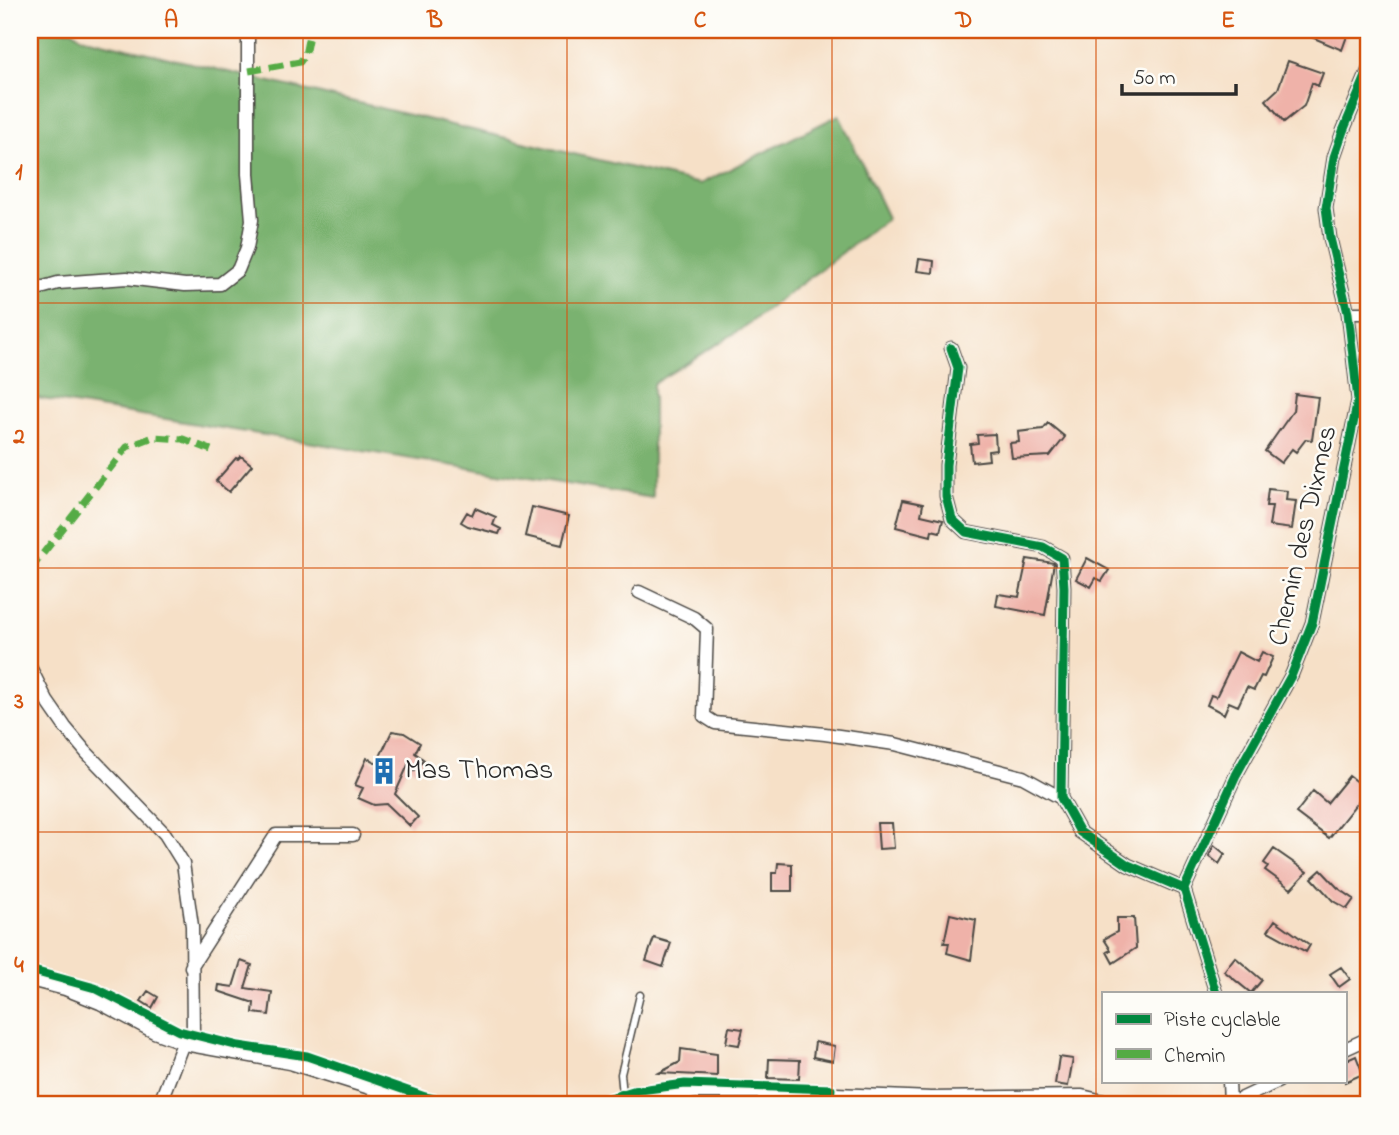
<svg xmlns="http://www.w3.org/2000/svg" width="1399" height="1135" viewBox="0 0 1399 1135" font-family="'Indie Flower',sans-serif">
	<rect width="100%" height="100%" fill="#fdfcf7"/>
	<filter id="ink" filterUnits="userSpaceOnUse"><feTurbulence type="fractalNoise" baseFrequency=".0143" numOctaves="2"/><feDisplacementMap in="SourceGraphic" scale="14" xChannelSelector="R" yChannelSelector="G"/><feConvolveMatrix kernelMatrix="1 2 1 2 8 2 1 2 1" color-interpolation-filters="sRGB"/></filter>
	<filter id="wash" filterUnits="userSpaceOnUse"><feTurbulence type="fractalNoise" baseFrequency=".00686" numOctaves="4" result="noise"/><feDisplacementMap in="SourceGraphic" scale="28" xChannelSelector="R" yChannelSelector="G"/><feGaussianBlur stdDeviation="1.57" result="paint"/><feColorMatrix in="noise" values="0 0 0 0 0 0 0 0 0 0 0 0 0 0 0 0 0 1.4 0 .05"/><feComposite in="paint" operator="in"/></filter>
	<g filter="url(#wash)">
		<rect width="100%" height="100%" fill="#f6e0c7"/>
		<!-- forest -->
		<path fill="#7ab26f" stroke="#526e4d" stroke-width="2" d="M30,30H72L81,37L700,184L839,115L888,218L743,328L653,384V498L30,397Z"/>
		<g id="blocks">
			<!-- building -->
			<path fill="#efb2a9" d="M1295,30H1330L1347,36L1342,50Z
				M1288,61L1323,73L1318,86L1312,83L1304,106L1284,122L1266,100L1278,89Z
				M919,259L934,261L933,273L917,271Z
				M1295,394L1318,397L1312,440L1306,439L1296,452L1292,449L1281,463L1265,451L1293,411Z
				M1048,423L1065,437L1050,456L1012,458L1010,443L1019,442L1018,432L1043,429Z
				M995,434L996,450L988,451L989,460L972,462L970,444L978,443L977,435Z
				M241,456L252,465L229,492L216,481L236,458L238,459Z
				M1268,489L1287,491L1286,500L1296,501L1292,529L1269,526L1272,506H1266Z
				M903,500L923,504L921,515L943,520L940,532L932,530L931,536L896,527Z
				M532,507L569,516L562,545L525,536Z
				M475,508L496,517L493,525L501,529L499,534L468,526L461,522L467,512L472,515Z
				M1087,558L1109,570L1102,581L1096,578L1091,587L1076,579Z
				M1027,559L1054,563L1045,615L996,606L998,594L1019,597Z
				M1238,652L1257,662L1262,652L1273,657L1264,677L1261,676L1254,690L1247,687L1238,706L1229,702L1224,714L1207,705L1211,695L1216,697Z
				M392,731L404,733L420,743L415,753L424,760L414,771L408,765L395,794L418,817L410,826L387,804L374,805L358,798L363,788L355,785L367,758L377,763Z
				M1349,776L1367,790L1329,838L1296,813L1313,791L1327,803Z
				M877,823H892L894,848L879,849Z
				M1214,845L1225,854L1219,864L1209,856Z
				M1274,849L1307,872L1291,889L1265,870L1268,866L1264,863Z
				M778,863L792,864V891H772V873H777Z
				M1321,870L1338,888L1354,899L1347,909L1333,901L1312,878Z
				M950,914L976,920L971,960L947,953L949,943H944Z
				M1117,918H1134L1136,948L1113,963L1107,952L1111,950L1104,939L1117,932Z
				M1275,920L1310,945L1306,952L1268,931Z
				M654,938L671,943L663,967L646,961Z
				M1235,957L1262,980L1251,993L1224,971Z
				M241,961L252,965L245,988L272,992L269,1015L253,1013L254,1003L218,991L219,985L233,987Z
				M1341,967L1350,979L1339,987L1330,974Z
				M148,991L158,997L152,1008L141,1001Z
				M729,1027L743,1029L739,1045L726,1043Z
				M815,1042L835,1046L833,1061L813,1057Z
				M681,1049L717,1054V1076L659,1073L680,1062Z
				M1356,1056L1363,1074L1345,1082V1061Z
				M1059,1057L1073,1059L1068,1086L1055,1084Z
				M769,1059L800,1060L799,1079L768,1078Z"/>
		</g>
	</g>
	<g filter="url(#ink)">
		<use href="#blocks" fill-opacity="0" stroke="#494642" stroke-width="2"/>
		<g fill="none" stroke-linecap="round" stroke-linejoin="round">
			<defs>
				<path id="service" d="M624,1105L621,1074L640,995"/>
				<path id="minor" d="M30,291L58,283L127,278L185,285L220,284L238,270L247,248L252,220L248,174V30
					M1348,313H1369
					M951,348L958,368L946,465V496L952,519L966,532L1043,547L1062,558L1064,587L1061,798L1080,832L1128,865L1184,889
					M639,592L694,618L707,629L704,716L715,723L825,734L895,744L1023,777L1061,798
					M30,667L47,701L65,727L86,752L165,834L183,863L192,926L193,1034L190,1045
					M191,967L276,835H353
					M30,980L65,989L100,1003L154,1032L190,1045L290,1063L424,1105
					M1216,993L1184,889L1236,775L1292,674L1312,623L1358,400L1348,313L1330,238L1326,208L1334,157L1343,131L1369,69
					M1345,1049L1369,1038
					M1229,1081L1230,1105
					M1230,1104L1279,1081
					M159,1105L183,1043
					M626,1105L695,1092H789L931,1098L1082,1096L1120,1105"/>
			</defs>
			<!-- service casing -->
			<use href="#service" stroke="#494642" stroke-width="9"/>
			<!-- minor casing -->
			<use href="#minor" stroke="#494642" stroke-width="15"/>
			<!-- service -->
			<use href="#service" stroke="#fff" stroke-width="6"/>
			<!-- minor -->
			<use href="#minor" stroke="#fff" stroke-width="12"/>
			<!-- quiet -->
			<path stroke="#54ab44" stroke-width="7" stroke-dasharray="14 7" stroke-linecap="butt" d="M249,71L300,62L305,55L310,30
				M30,570L127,447L153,437L183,439L211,450"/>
			<defs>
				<path id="cycleway" d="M951,348L958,368L946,465V496L952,519L966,532L1043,547L1062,558L1064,587L1061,798L1080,832L1128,865L1184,889
					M30,970L95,988L179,1031L239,1046L307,1056L425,1097L463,1105
					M1216,993L1184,889L1236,775L1292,674L1312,623L1358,400L1348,313L1330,238L1326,208L1334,157L1343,131L1369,69
					M587,1105L633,1091L685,1084L831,1089L829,1105"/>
			</defs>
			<!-- cycleway casing -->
			<use href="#cycleway" stroke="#fdfcf7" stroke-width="13"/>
			<!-- cycleway -->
			<use href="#cycleway" stroke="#00873e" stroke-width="9"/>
		</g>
	</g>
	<!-- grid -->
	<path fill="none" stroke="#d5540f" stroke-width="2" stroke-opacity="0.55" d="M303,30V1105M567,30V1105M832,30V1105M1096,30V1105M30,303H1369M30,568H1369M30,832H1369"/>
	<!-- icons -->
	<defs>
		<symbol id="building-bare" viewBox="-9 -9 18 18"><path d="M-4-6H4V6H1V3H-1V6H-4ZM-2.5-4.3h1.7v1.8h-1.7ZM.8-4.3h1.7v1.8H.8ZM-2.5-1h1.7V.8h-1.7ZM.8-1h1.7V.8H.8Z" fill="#1f6fb2" stroke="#fdfcf7" stroke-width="2.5" paint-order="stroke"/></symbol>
	</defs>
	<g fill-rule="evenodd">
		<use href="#building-bare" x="365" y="752" width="38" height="38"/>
	</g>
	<g text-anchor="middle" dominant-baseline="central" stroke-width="5" stroke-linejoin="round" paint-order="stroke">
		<!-- street labels -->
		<g font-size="28" fill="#2b2b2b" stroke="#fdfcf7">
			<text transform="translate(1304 536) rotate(-77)">Chemin des Dixmes</text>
		</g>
		<!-- poi labels -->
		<g font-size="28" fill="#2b2b2b" stroke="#fdfcf7" text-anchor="start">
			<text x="405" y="771">Mas Thomas</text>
		</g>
	</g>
	<!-- margin -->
	<rect width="1399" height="1135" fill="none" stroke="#fdfcf7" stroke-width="77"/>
	<!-- legend -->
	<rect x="1102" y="992" width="245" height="91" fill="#fdfcf7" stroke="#a9a8a5" stroke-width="2"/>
	<rect x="1116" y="1014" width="35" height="10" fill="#00873e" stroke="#a9a8a5" stroke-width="2"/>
	<text x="1164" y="1026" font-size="21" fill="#2b2b2b">Piste cyclable</text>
	<rect x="1116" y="1049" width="35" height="10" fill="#54ab44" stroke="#a9a8a5" stroke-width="2"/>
	<text x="1164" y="1062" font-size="21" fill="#2b2b2b">Chemin</text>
	<!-- scale -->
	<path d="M1122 84v10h114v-10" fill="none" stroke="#2b2b2b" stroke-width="3.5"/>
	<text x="1133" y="84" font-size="21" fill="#2b2b2b" stroke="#fdfcf7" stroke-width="5" paint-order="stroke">50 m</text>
	<rect x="38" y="38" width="1322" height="1058" fill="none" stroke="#d5540f" stroke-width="2.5"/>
	<g font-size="23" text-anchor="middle" font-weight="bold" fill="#d5540f">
		<text x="171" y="27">A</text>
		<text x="435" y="27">B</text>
		<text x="700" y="27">C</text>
		<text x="964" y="27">D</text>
		<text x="1228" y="27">E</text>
		<text x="19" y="179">1</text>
		<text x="19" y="443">2</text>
		<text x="19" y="708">3</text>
		<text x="19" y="972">4</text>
	</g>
</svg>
